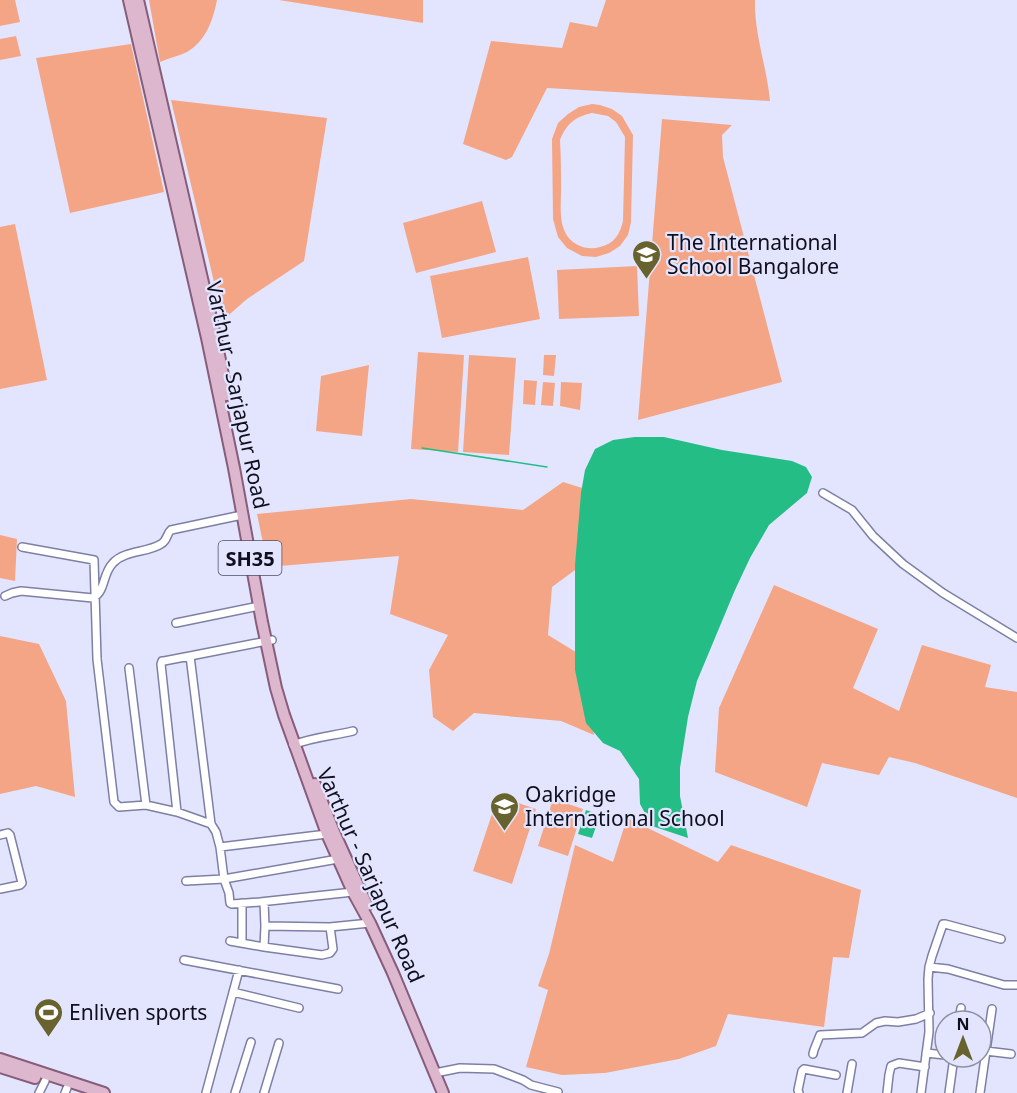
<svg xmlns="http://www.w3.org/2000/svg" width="1017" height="1093" viewBox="0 0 1017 1093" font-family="'Noto Sans',sans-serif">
	<rect width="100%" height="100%" fill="#e3e5ff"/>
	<!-- green -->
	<path fill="#f4a586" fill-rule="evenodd" d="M0,0H15L20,22L0,26Z
		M149,0H217C213,20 206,41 187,52C179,56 169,58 160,62Z
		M279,0H423V23Z
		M606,0H755C754,34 767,67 770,101L547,88L512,157L506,160L463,144L491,41L562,48L570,22L597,27Z
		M16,36L21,56L0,60V39Z
		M131,44L164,192L70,213L36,58Z
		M171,100L327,118L304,261L247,299L223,320Z
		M592,104L600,105L612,109L622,116L633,135L631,222L628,235L620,246L609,253L596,257L582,256L567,248L558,237L553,219L552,139L558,123L568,114L579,107ZM592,113L608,116L616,122L625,137L623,221C620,234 614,244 600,247C587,251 571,245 565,232C559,219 561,204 561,191C561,174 561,157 560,140C567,123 575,117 592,113Z
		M662,119L732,125L722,135L723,157L782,382L638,420Z
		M482,201L496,252L416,273L403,223Z
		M15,224L47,380L0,389V227Z
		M528,257L540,319L442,338L430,276Z
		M637,266L639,316L559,319L557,270Z
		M418,352L464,355L458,452L411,449Z
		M469,355L516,358L509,455L463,452Z
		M544,355H556L554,376L543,375Z
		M369,365L362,436L316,431L321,376Z
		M524,380L537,381L535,405L523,404Z
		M543,382L555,383L553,406L541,405Z
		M561,382L582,383L580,410L560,406Z
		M563,482L592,491L598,553L552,587L548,635L579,654L594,735L561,721L474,713L453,731L433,717L429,670L448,635L390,614L399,556L268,567L257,514L411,499L523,510Z
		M0,535L17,539L15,581L0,578Z
		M774,585L878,629L853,688L899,711L922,645L991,665L985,687L1017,692V798L915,763L889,757L879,775L822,763L807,807L715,772L719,708Z
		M0,636L39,644L66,701L75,797L36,786L0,794Z
		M498,796L536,809L512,884L473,871Z
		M553,799L583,809L568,856L538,846Z
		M627,818L718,862L731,845L861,890L849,958L833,957L824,1027L728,1014L716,1046L679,1059L605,1073L562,1075L526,1067L548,990L538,986L549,954L575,845L613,862Z"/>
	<!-- water -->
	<path fill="#25bd86" d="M635,437H664L722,450L792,461L806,467L812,477L807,493L769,525L750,558L735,590L697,681L688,717L680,768V796L688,838L652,826L640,804L639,779L620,751L603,743L586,723L575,670V565L581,493L585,470L595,449L613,440Z
		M586,810L600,815L592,838L578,834Z"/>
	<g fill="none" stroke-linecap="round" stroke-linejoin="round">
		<!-- stream -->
		<path stroke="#25bd86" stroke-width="1.5" d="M422,448L547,467"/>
		<defs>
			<path id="street" d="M823,493L852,510L873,536L903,564L943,593L1017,638
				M22,547L94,560L97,659L114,802L119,807L146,805L177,812L211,824L216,832L220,847
				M5,596L12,593L21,591L93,598C106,591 102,574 113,563C125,550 147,553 161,544C168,540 166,534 171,530L242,515
				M176,623L259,606
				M190,656L272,640
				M129,668L146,805
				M293,745C313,737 333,736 353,731
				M177,812L161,664L162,661H164L190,656L211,824
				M327,834L220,847L224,879L229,893L230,903L232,904L260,902L353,892
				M0,835L8,833L10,835L22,883L20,885L0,889
				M186,881L224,879L338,859
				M264,902L265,926
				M242,903V943
				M230,941L264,947L322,955L330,953L333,949L330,927L370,923
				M264,947L265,926L330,927
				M184,960L338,989
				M929,967L948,969L1004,985H1017
				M233,992L299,1008
				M959,1021L961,1008
				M986,1051L1011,1054
				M926,1053L945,1055
				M813,1054L814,1050L820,1035L862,1033L876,1023L885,1021L898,1022L916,1019L930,1013
				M435,1073L460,1068L494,1069L523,1080L531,1085L558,1092
				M39,1093L45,1081
				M65,1093L67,1088
				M206,1093L239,970
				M235,1093L251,1042
				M264,1093L279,1043
				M799,1093L798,1090L802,1071L804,1069L836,1075
				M847,1093L852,1064
				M887,1093L889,1075L891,1066L899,1063L925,1067
				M921,1093L929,1032L928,979L929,967L932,956L943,924H945L1001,939
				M949,1093L954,1057
				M980,1093L992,1009"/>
			<path id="primary" d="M129,0L207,338L234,468L262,622L276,688L284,715L327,834L353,892L370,923L393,973L443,1093
				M138,0L215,335L227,395
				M315,784L334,832L367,905
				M0,1059L104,1093
				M0,1067L35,1078"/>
		</defs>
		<!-- street casing -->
		<use href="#street" stroke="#7d7fa5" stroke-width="10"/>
		<!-- primary casing -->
		<use href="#primary" stroke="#875d7b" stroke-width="14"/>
		<!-- street -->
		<use href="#street" stroke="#fff" stroke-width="7"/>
		<!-- primary -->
		<use href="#primary" stroke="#ddb7ce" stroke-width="10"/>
	</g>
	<!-- icons -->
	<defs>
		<symbol id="school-pin" viewBox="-11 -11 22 30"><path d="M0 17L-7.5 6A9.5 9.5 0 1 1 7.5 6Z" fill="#68622e" stroke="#e3e5ff"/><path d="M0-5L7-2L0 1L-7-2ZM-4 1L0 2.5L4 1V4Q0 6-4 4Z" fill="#fff"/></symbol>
		<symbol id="stadium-pin" viewBox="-11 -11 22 30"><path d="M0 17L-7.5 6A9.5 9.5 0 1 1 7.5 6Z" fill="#68622e" stroke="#e3e5ff"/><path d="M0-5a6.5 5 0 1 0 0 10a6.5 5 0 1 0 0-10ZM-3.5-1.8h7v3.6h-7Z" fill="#fff"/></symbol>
	</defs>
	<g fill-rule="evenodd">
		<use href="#school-pin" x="630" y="238" width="33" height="45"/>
		<use href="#school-pin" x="488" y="790" width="33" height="45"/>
		<use href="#stadium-pin" x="32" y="996" width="33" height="45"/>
	</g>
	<g text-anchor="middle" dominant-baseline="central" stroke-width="4.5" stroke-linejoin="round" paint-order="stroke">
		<!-- shield labels -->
		<rect fill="#e3e5ff" stroke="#4f4f61" stroke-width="1.5" x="218.5" y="541" width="63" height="34" rx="4.5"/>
		<g font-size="20" font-weight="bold" fill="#0f0f1d">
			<text x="250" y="558">SH35</text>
		</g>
		<!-- poi labels -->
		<g font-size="21" fill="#0f0f1d" stroke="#e3e5ff" text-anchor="start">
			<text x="667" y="242">The International<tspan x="667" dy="24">School Bangalore</tspan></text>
			<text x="525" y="794">Oakridge<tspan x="525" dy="24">International School</tspan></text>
			<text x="69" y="1012">Enliven sports</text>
		</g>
		<!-- street labels -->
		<g font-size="21" fill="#0f0f1d" stroke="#e3e5ff">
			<text transform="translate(238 395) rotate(78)">Varthur - Sarjapur Road</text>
			<text transform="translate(371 875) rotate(66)">Varthur - Sarjapur Road</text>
		</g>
	</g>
	<!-- north arrow -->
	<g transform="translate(963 1039)"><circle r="28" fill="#e3e5ff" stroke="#8e8fa5" stroke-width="1.5"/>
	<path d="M0-4.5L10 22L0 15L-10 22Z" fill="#68622e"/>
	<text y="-9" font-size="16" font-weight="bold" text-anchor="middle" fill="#0f0f1d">N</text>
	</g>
</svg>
